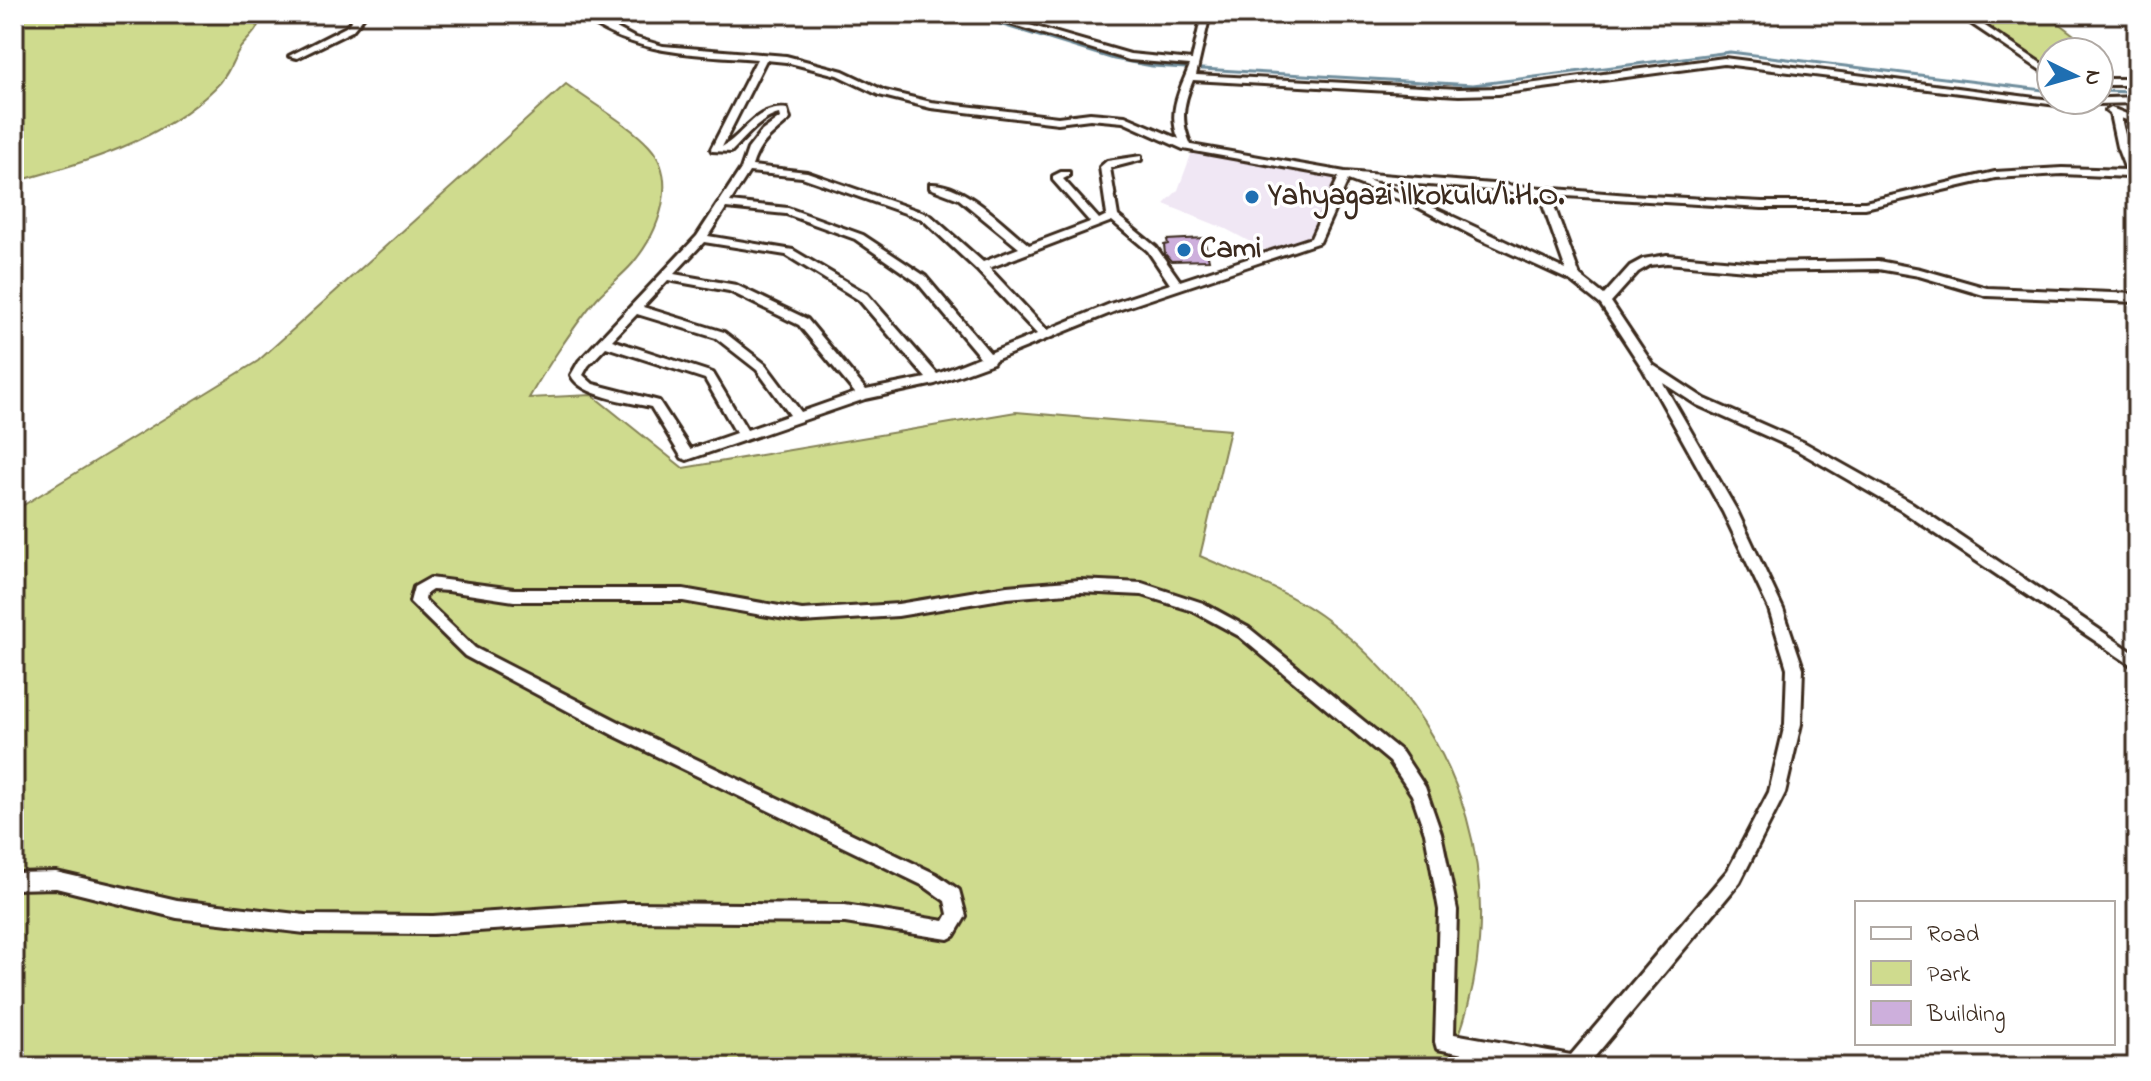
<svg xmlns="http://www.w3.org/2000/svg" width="2151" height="1081" viewBox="0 0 2151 1081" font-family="'Indie Flower',sans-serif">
	<rect width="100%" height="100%" fill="#fff"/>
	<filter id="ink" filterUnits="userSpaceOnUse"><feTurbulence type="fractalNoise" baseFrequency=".0125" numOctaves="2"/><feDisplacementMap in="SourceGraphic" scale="16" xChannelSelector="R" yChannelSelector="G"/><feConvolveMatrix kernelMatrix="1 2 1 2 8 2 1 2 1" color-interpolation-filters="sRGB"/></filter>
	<g filter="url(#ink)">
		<!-- built -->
		<path fill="#f0e7f4" d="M1192,152L1335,177L1339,185L1310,236L1267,251L1226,229L1164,204L1178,190Z"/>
		<!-- green -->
		<path fill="#cfdb8e" stroke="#858256" stroke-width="2" d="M14,14H260V16C259,31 250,36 241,47C232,59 230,74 215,88C162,141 84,163 14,182Z
			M1970,14H2046L2086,44L2064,48L2069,52H2051V68Z
			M566,84C590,102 630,125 649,146C680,180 658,233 633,263C622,276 609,285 598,297C578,320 544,371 529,398L592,395L683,468L1016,412L1230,430L1200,556C1240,574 1284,589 1320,615C1467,718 1522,902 1446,1067H14V511L258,361Z"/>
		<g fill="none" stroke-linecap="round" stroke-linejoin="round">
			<!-- stream -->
			<path stroke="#6f8e9d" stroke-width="3" d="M967,14L1114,59L1152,66L1473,85L1730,52L2051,91
				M2099,91L2137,92"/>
		</g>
		<!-- building -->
		<path fill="#cdafdc" stroke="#3b2a1e" stroke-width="2" d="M1204,238L1209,260L1171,261L1165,254L1164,245L1168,244L1167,240Z"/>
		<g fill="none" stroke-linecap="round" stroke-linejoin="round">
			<defs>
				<path id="minor" d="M357,14H366L352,31L297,58L289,56L346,27Z
					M579,14H590L633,37L663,46L786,56L843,71L885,91L931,102L1058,117L1090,113L1125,116L1179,139C1167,112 1180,90 1190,65L1129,60L977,14H991L1130,54L1192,60L1202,14H1210L1196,75L1459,89L1498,88L1724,58L2051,100L2137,97V103L2057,105L1724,64L1498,94L1459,95L1193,80C1183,104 1180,121 1191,145L1345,172L1629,195L1762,202H1865L1995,172L2062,168L2126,170L2117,147L2110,114L2106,111L2111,108L2137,118V124L2121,118C2126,143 2137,166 2137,190L2132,187L2128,177L2062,174L1995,178L1865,208H1762L1550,195L1580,276L1604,295L1630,266L1643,259L1667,255L1757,263L1878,261L1920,269L1987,288L2137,294V302L1987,296L1919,276L1878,269L1757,271L1667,263L1650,265L1638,272L1611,302L1653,365L1705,399L1805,443L1912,503L2137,655V669L1902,511L1795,449L1697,405L1663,383L1737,511L1783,609L1803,668L1801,724L1785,793L1740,882L1586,1067H1532L1437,1049L1435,1042L1439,910L1425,833L1412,795L1390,762L1239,636L1193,611L1142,595L1080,592L1007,598L898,616L802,622L683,601H514L448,591L432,590L426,594L425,600L475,648L625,725L936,874L959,890L966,916L954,936L948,939L845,923L624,921L433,934L305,933L177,918L56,888L14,889V873L56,872L177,900L305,915L433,916L624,903L845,905L944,921L948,914L945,901L924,886L613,735L465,656L410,602L414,587L430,578L514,589H683L802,610L898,604L1007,586L1080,580L1142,583L1203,603L1249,628L1402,752L1425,787L1441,833L1457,910L1454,1034L1571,1055L1728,870L1769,792L1785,724L1787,668L1769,609L1723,512L1643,369L1601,305L1571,281L1479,239L1414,205L1348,180L1320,242L1118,310L995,360L993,363L935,384L865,399L687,460L682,458L651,407C629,402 580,396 571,375L579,361L697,236L741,169L748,149L762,131L780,118L779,114C759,119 745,138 731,152L712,151L711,149L757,59C694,54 631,55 579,14ZM766,60L786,62L837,75L879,95L931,108L1058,123L1090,119L1123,122L1183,149L1339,177L1311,238L1180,281L1156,247L1118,216L1110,168L1141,160V156L1107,161L1100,167L1107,215L1099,219L1063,179L1069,176V172H1061L1053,176V180L1090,222L1029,245C1004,225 964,182 930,184V188L959,199L1019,248L983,262L930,215L807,172L752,166C760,141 772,136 790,119L787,109C756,105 745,134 722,147ZM749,172L802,177L922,219L977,270L1037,334L990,353L925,276L863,235L788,208L730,202ZM1368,180L1539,194L1566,270C1500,240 1436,206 1368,180ZM726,208L786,214L855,239L917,282L980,357L937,374L867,294L793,250L708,236ZM1112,221L1148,251L1170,284L1110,304L1047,330L989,268ZM704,242L786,255L859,300L926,378L866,390L807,319L736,285L674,274ZM668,280L729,291L799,325L855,393L801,412L765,364L724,332L643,307ZM637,314L716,338L757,370L790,415L747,430L713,373L612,340ZM606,347L705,379L736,433L690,449L659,401L593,384L583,375L588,366Z
					M1957,14H1967L2051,70V77Z
					M2099,79H2137V85H2099Z"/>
			</defs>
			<!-- minor casing -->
			<use href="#minor" stroke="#3b2a1e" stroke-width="6"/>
			<!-- minor -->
			<use href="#minor" fill="#fff" fill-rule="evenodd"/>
		</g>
	</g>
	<!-- markers -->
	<g fill="#1f6fb2" stroke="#fff" stroke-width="3">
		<circle cx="1252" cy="197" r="8"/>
		<circle cx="1184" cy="250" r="8"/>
	</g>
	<g text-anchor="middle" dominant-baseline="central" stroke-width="7" stroke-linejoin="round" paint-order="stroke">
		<!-- far-poi labels -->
		<g font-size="30" font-weight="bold" fill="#3b2a1e" stroke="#fff" text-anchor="start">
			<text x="1268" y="197">Yahyagazi İlkokulu/İ.H.O.</text>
			<text x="1200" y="250">Cami</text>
		</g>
	</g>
	<!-- margin -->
	<rect width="2151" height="1081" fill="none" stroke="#fff" stroke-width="48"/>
	<rect x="24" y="24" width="2103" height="1033" fill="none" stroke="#3b2a1e" stroke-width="3" filter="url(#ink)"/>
	<!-- legend -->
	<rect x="1855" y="901" width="260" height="144" fill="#ffffff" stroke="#b1aaa5" stroke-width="2"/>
	<rect x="1871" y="927" width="40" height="12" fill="#ffffff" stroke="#b1aaa5" stroke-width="2"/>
	<text x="1927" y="941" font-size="24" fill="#3b2a1e">Road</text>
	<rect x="1871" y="961" width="40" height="24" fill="#cfdb8e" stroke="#b1aaa5" stroke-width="2"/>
	<text x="1927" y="981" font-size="24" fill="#3b2a1e">Park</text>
	<rect x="1871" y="1001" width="40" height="24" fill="#cdafdc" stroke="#b1aaa5" stroke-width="2"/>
	<text x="1927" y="1021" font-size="24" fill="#3b2a1e">Building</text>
	<!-- north arrow -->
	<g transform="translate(2075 76) rotate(95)"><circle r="38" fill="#ffffff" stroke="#b1aaa5" stroke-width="2"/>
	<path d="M0-6L14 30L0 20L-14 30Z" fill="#1f6fb2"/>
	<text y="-12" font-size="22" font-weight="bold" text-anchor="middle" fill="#3b2a1e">N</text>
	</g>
</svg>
